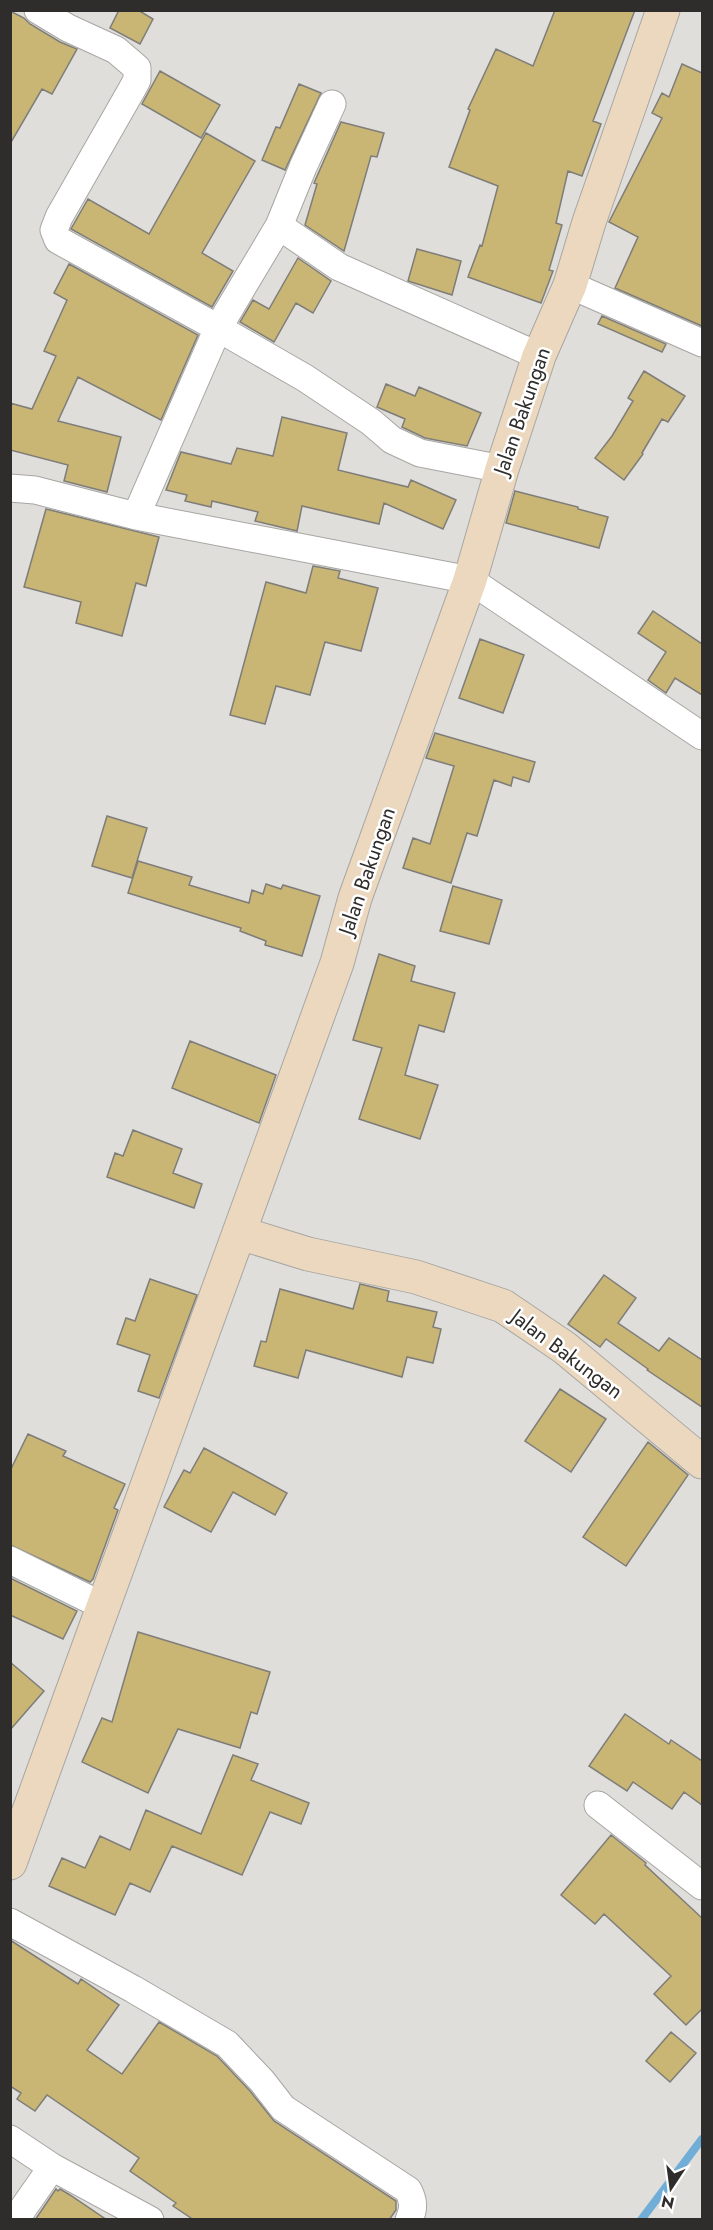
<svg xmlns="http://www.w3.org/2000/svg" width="713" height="2230" viewBox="0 0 713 2230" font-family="Jost,sans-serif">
	<rect width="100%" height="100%" fill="#e0dedb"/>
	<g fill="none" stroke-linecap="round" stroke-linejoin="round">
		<!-- stream -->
		<path stroke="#71aed7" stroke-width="8" d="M641,2220L702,2139"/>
	</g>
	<!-- building -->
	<path fill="#c9b574" stroke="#7e7d79" stroke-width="1.5" d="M119,10H138L153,19L140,44L110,28Z
		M555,10H635L593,121L601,124L582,176L568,171L556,223L562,225L549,270L553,271L541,303L468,277L480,245L482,246L498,186L449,167L470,110L468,109L496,49L533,66Z
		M10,11L24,18L30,24L60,42L77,49L52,94L42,89L10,144Z
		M682,64L702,73V326L615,288L638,237L609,222L662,118L652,113L662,93L669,97Z
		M160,71L220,105L201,138L142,104Z
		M299,84L321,93L285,170L262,160L276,127L280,128Z
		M341,122L384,133L377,157L371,156L344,251L305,225L317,184L314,183Z
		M206,133L255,161L202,253L233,271L212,307L71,229L88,199L149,234Z
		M417,249L461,261L452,295L408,281Z
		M298,258L331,281L313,313L296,303L274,342L240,322L253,300L269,309Z
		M69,264L198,335L161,420L78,377L58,421L121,437L107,492L64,481L68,465L10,450V403L32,409L56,356L44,351L67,300L54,293Z
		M602,316L666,344L662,352L598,324Z
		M644,371L685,396L668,422L662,419L642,453L643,454L624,480L595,458L612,436L633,401L628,398Z
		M386,384L415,396L419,387L481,413L467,446L425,438L402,427L405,419L377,407Z
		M282,417L347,433L338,470L408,487L411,480L456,500L443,529L384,503L379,524L302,506L297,531L255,521L258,512L212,501L211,507L185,501L187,495L166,490L181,452L231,464L237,448L273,456Z
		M515,491L578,507V509L608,517L599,548L506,523Z
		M46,509L159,537L146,586L136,583L122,636L76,623L81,602L24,587Z
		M313,566L340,571L338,578L378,588L361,651L325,642L310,695L276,686L265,724L230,715L266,582L306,593Z
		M653,611L702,644V695L675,678L666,693L648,680L666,652L638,633Z
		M480,639L524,655L503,713L459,698Z
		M435,733L535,762L529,782L513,777L511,786L494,780L477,836L467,833L451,883L403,868L413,838L430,844L454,766L426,758Z
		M107,816L147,828L132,878L92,866Z
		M138,861L192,877L189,885L249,903L252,890L263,894L266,884L281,889L283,885L320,896L302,956L265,945L266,941L240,931L241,928L128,893Z
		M453,886L502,900L489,944L440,931Z
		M379,954L415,966L411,981L455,993L444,1032L419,1025L405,1075L438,1085L420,1139L359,1119L382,1048L353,1040Z
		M190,1041L276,1075L259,1123L172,1088Z
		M133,1130L182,1149L173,1173L202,1184L194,1208L107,1177L115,1153L123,1156Z
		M604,1275L636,1298L618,1323L659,1351L669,1338L702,1360V1407L647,1370L648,1369L606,1339L600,1347L568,1324Z
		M150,1279L197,1295L159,1398L138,1391L150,1355L117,1344L126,1318L135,1321Z
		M360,1284L389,1291L387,1301L437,1312L433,1327L441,1329L433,1363L407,1357L402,1377L306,1350L298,1378L254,1366L261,1341L266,1342L280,1289L353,1309Z
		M560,1389L606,1419L571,1472L525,1441Z
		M28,1434L66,1451L63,1456L125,1484L114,1508L118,1510L93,1579L90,1582L10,1545V1471Z
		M648,1442L688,1475L626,1566L583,1537Z
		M204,1448L287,1493L275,1515L233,1492L211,1532L164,1507L184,1470L190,1473Z
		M10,1578L77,1611L63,1639L10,1615Z
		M138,1632L270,1672L257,1714L251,1712L240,1748L178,1729L148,1793L82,1762L102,1718L112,1722Z
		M10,1662L44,1691L10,1730Z
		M625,1714L669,1744L671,1740L702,1761V1805L684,1792L672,1809L633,1782L627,1791L589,1766Z
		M233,1755L258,1764L251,1780L309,1803L301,1824L270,1812L242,1875L172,1846L150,1892L130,1883L115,1915L49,1886L62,1858L85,1868L100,1836L130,1850L146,1810L201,1834Z
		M611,1835L646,1863L645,1865L702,1918V2009L686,2025L654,1994L671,1976L604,1914L595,1924L561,1895Z
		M10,1940L78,1984L81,1979L119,2005L87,2050L122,2074L159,2022L217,2056L250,2091L274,2121L396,2201V2210L389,2220H194L173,2206L176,2203L130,2171L139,2158L47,2095L35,2111L17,2099L21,2093L10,2086Z
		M671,2032L696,2053L670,2082L646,2061Z
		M56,2189L58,2191L60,2189L70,2195L107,2220H35Z"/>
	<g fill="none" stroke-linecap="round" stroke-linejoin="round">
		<defs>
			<path id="street" d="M38,10L68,28L116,50L137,68V80L131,91L59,217L54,230L58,240L218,328L136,516
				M332,104L303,167L279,226L218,328L305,378L371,422L392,440L420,453L502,469
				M279,226L339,267L539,356
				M570,285L702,343
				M10,488L35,490L136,516L470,580L702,736
				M10,1560L105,1607
				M598,1805L702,1886
				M10,1922L133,1989L227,2044L262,2081L283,2108L408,2190C414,2201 414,2209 409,2220
				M10,2139L52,2167L150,2220
				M15,2220L52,2167"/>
			<path id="secondary" d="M240,1233L308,1254L416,1277L503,1306L565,1348L702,1462
				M10,1863L337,963L355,898L470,580L502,469L539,356L570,285L589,222L663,10"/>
		</defs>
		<!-- street casing -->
		<use href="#street" stroke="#a7a6a3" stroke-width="29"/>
		<!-- secondary casing -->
		<use href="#secondary" stroke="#a7a6a3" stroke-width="35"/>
		<!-- street -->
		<use href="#street" stroke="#fff" stroke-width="27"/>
		<!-- secondary -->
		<use href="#secondary" stroke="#ebd8be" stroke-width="33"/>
	</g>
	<g text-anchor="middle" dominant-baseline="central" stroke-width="5" stroke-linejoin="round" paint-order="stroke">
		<!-- street labels -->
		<g font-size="21" fill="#2e2d2c" stroke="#fff">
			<text transform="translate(522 411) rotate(-71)">Jalan Bakungan</text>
			<text transform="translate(367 871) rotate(-71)">Jalan Bakungan</text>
			<text transform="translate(567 1354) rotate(37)">Jalan Bakungan</text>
		</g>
	</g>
	<!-- border -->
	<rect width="713" height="2230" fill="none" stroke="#2e2d2c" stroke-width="24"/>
	<!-- north arrow -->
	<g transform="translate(671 2188) rotate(193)" stroke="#ffffff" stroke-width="4.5" paint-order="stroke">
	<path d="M0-4.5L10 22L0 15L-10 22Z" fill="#2e2d2c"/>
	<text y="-9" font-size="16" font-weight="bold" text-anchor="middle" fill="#2e2d2c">N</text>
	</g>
</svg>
